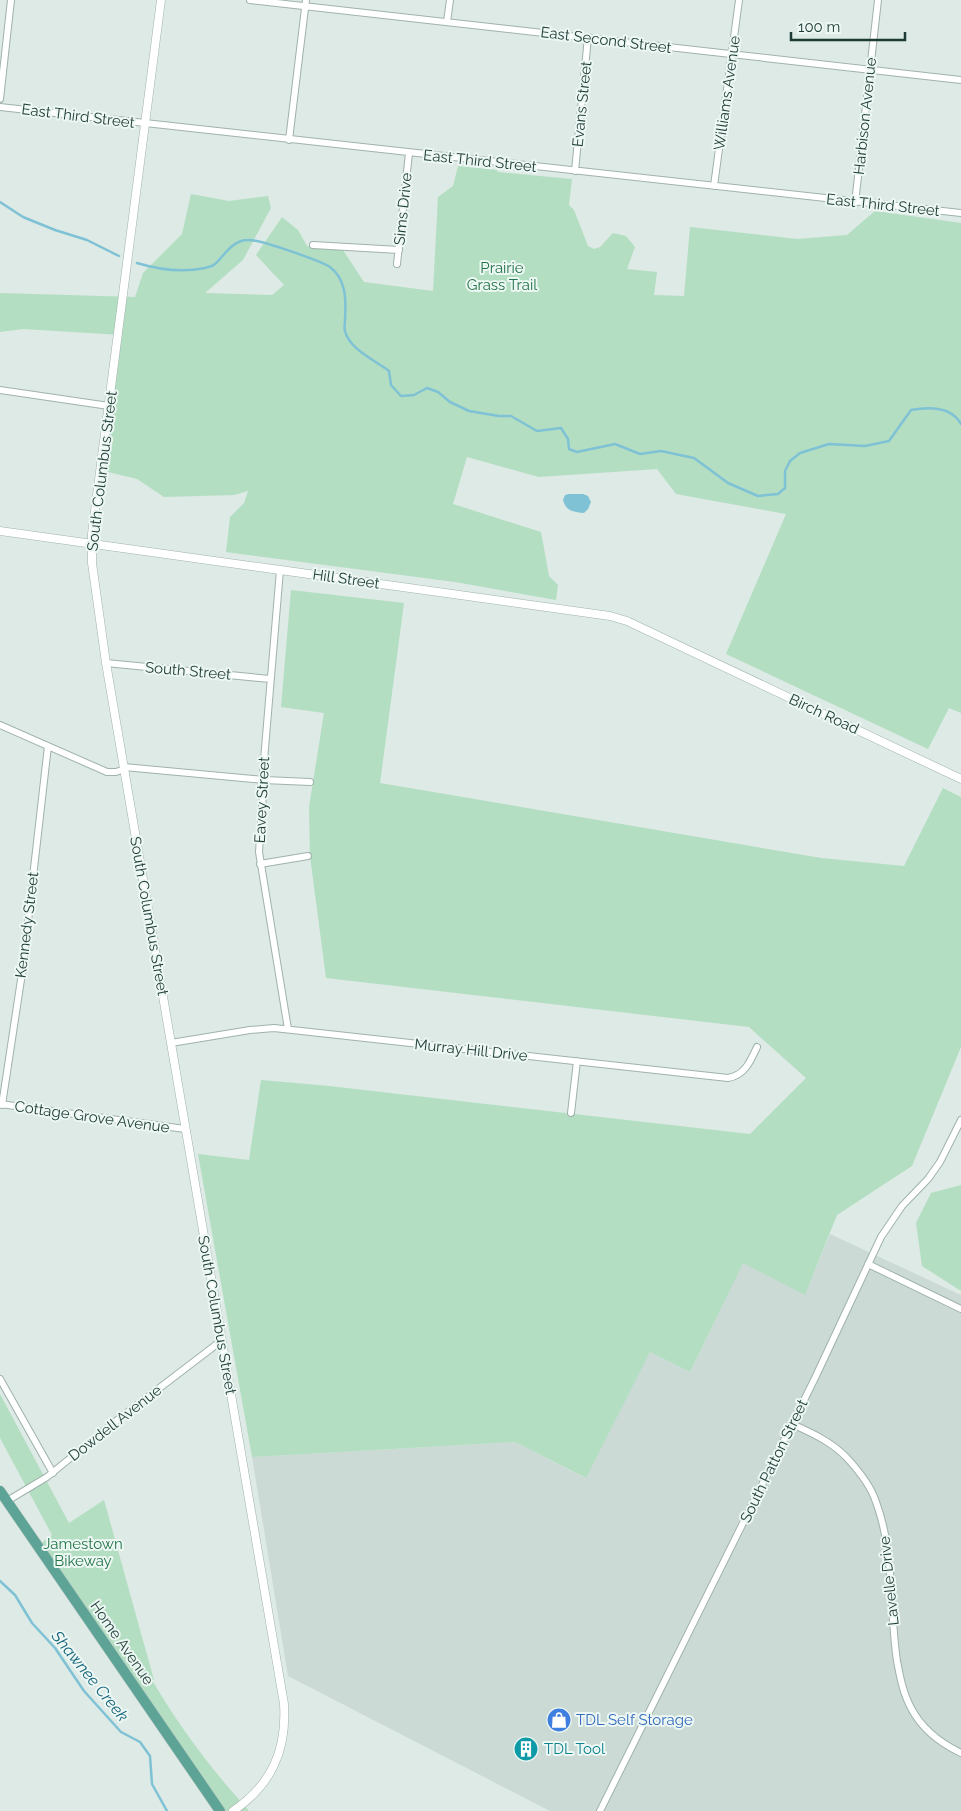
<svg xmlns="http://www.w3.org/2000/svg" width="961" height="1811" viewBox="0 0 961 1811" font-family="Raleway,sans-serif">
	<rect width="100%" height="100%" fill="#ddeae5"/>
	<!-- built -->
	<path fill="#cbdad4" d="M830,1234L961,1295V1811H550L288,1676L252,1457L515,1442L585,1478L650,1352L690,1372L743,1262L805,1294Z"/>
	<!-- green -->
	<path fill="#b3dec2" d="M458,166L497,170L498,172L572,179L569,205L574,210L588,246L594,249L600,247L613,233L626,236L635,247L627,269L657,272L654,295L684,296L690,227L797,239L847,235L875,211L961,223V713L949,708L928,749L726,654L786,514L676,494L657,469L539,477L467,457L453,504L541,532L549,576L558,585L556,600L455,582L226,552L230,517L244,503L248,491L234,495L164,497L137,479L104,471L122,335L23,329L0,332V293L135,297L143,273L182,234L191,194L229,201L268,196L271,208L243,260L205,293L272,295L284,285L256,255L282,217L298,230L307,246L343,250L364,282L433,291L438,197L453,186Z
		M291,590L404,603L380,783L821,858L904,866L943,788L961,797V1047L912,1166L837,1215L805,1295L743,1263L690,1372L650,1352L586,1478L515,1442L252,1457L198,1154L249,1160L261,1080L329,1086L750,1134L806,1078L749,1027L326,978L310,856L309,807L324,713L281,707Z
		M961,1185V1291L922,1266L916,1223L931,1193Z
		M0,1394L69,1523L104,1500L154,1680H152C180,1728 212,1770 249,1811H223L38,1546L52,1535L0,1438Z"/>
	<!-- water -->
	<path fill="#7fc2d5" d="M569,494H583L588,496L591,502L588,509L584,513C573,512 566,511 563,500L565,495Z"/>
	<g fill="none" stroke-linecap="round" stroke-linejoin="round">
		<!-- stream -->
		<path stroke="#7fc2d5" stroke-width="2.5" d="M0,202L23,217L55,230L87,240L119,256
			M137,263C160,270 181,273 205,268C208,267 212,267 215,264C225,255 232,240 248,240C259,239 321,261 330,267C347,280 346,301 345,320C345,323 344,328 345,331C349,349 376,361 389,371L391,385L401,396L414,395L427,388L438,392L450,402L469,411L499,416H511L537,431L561,428L568,439L569,449L577,452L615,444L640,454L661,451L694,458L728,483L758,496L778,494L785,488V471L790,461L800,453L829,444L865,446L889,441L911,410C928,407 951,406 961,424
			M0,1581L15,1595L32,1623L55,1648L84,1691L121,1732L140,1742L150,1756L152,1784L167,1811"/>
		<defs>
			<path id="minor" d="M250,0L961,80
				M447,22L450,0
				M0,99L11,0
				M0,107L961,213
				M289,140L306,0
				M575,171L588,37
				M714,186L739,0
				M855,203L878,0
				M313,245L399,250
				M397,264L409,153
				M0,390L109,406
				M280,570L263,772L264,780L259,852L288,1029
				M106,663L270,679
				M0,725L107,772H116L125,769
				M124,767L264,780L310,782
				M260,864L308,856
				M171,1043L250,1030L274,1028L728,1078C745,1075 750,1062 757,1047
				M0,1104L185,1129
				M2,1105L22,973L48,746
				M571,1113L577,1061
				M868,1264L961,1309
				M0,1379L53,1473
				M792,1424C812,1433 832,1442 847,1458C858,1470 871,1486 876,1502C895,1553 889,1608 897,1661C900,1677 903,1693 911,1708C922,1729 940,1743 961,1753
				M7,1501L47,1477L111,1425L221,1341
				M600,1811L815,1378L881,1237L902,1206L928,1179L940,1162L961,1120"/>
			<path id="tertiary" d="M161,0L92,534V563L106,663L284,1704C287,1751 271,1785 233,1811
				M0,531L610,616L627,621L961,779"/>
			<path id="primary" d="M0,1491L220,1811"/>
		</defs>
		<!-- minor casing -->
		<use href="#minor" stroke="#a0b2ad" stroke-width="8"/>
		<!-- tertiary casing -->
		<use href="#tertiary" stroke="#a0b2ad" stroke-width="9"/>
		<!-- primary casing -->
		<use href="#primary" stroke="#bbc4c2" stroke-width="11"/>
		<!-- minor -->
		<use href="#minor" stroke="#fff" stroke-width="6"/>
		<!-- tertiary -->
		<use href="#tertiary" stroke="#fff" stroke-width="8"/>
		<!-- primary -->
		<use href="#primary" stroke="#5da497" stroke-width="10"/>
	</g>
	<!-- icons -->
	<defs>
		<symbol id="shop-disc" viewBox="-11 -11 22 22"><circle r="9.5" fill="#3f7fe0" stroke="#edf7f3"/><path d="M-5-2.5h2.3a2.7 3.5 0 0 1 5.4 0H5L5.5 6h-11ZM-1.5-2.5h3a1.5 2.3 0 0 0-3 0Z" fill="#fff"/></symbol>
		<symbol id="building-disc" viewBox="-11 -11 22 22"><circle r="9.5" fill="#0f9aa8" stroke="#edf7f3"/><path d="M-4-6H4V6H1V3H-1V6H-4ZM-2.5-4.3h1.7v1.8h-1.7ZM.8-4.3h1.7v1.8H.8ZM-2.5-1h1.7V.8h-1.7ZM.8-1h1.7V.8H.8Z" fill="#fff"/></symbol>
	</defs>
	<g fill-rule="evenodd">
		<use href="#shop-disc" x="545" y="1706" width="28" height="28"/>
		<use href="#building-disc" x="512" y="1735" width="28" height="28"/>
	</g>
	<g text-anchor="middle" dominant-baseline="central" stroke-width="4" stroke-linejoin="round" paint-order="stroke">
		<!-- street labels -->
		<g font-size="15" fill="#1d3b35" stroke="#edf7f3">
			<text transform="translate(606 40) rotate(7)">East Second Street</text>
			<text transform="translate(727 93) rotate(-82)">Williams Avenue</text>
			<text transform="translate(582 104) rotate(-84)">Evans Street</text>
			<text transform="translate(78 116) rotate(7)">East Third Street</text>
			<text transform="translate(865 116) rotate(-84)">Harbison Avenue</text>
			<text transform="translate(480 161) rotate(6)">East Third Street</text>
			<text transform="translate(883 205) rotate(6)">East Third Street</text>
			<text transform="translate(403 209) rotate(-84)">Sims Drive</text>
			<text transform="translate(102 471) rotate(-83)">South Columbus Street</text>
			<text transform="translate(346 579) rotate(8)">Hill Street</text>
			<text transform="translate(188 671) rotate(5)">South Street</text>
			<text transform="translate(824 714) rotate(25)">Birch Road</text>
			<text transform="translate(262 800) rotate(-87)">Eavey Street</text>
			<text transform="translate(149 916) rotate(80)">South Columbus Street</text>
			<text transform="translate(27 925) rotate(-83)">Kennedy Street</text>
			<text transform="translate(471 1050) rotate(6)">Murray Hill Drive</text>
			<text transform="translate(92 1117) rotate(8)">Cottage Grove Avenue</text>
			<text transform="translate(217 1315) rotate(80)">South Columbus Street</text>
			<text transform="translate(115 1423) rotate(-38)">Dowdell Avenue</text>
			<text transform="translate(774 1461) rotate(-64)">South Patton Street</text>
			<text transform="translate(889 1581) rotate(-96)">Lavelle Drive</text>
			<text transform="translate(122 1643) rotate(55)">Home Avenue</text>
		</g>
		<!-- park labels -->
		<g font-size="15" fill="#247549" stroke="#edf7f3">
			<text x="502" y="268">Prairie<tspan x="502" dy="17">Grass Trail</tspan></text>
			<text x="83" y="1544">Jamestown<tspan x="83" dy="17">Bikeway</tspan></text>
		</g>
		<!-- shop labels -->
		<g font-size="15" fill="#366cbe" stroke="#edf7f3" text-anchor="start">
			<text x="576" y="1720">TDL Self Storage</text>
		</g>
		<!-- culture labels -->
		<g font-size="15" fill="#0d838f" stroke="#edf7f3" text-anchor="start">
			<text x="544" y="1749">TDL Tool</text>
		</g>
		<!-- water labels -->
		<g font-size="16" font-style="italic" fill="#13627b" stroke="#edf7f3">
			<text transform="translate(90 1676) rotate(51)">Shawnee Creek</text>
		</g>
	</g>
	<!-- scale -->
	<path d="M791 32v8h114v-8" fill="none" stroke="#1d3b35" stroke-width="2.5"/>
	<text x="798" y="32" font-size="15" fill="#1d3b35" stroke="#edf7f3" stroke-width="4" paint-order="stroke">100 m</text>
</svg>
